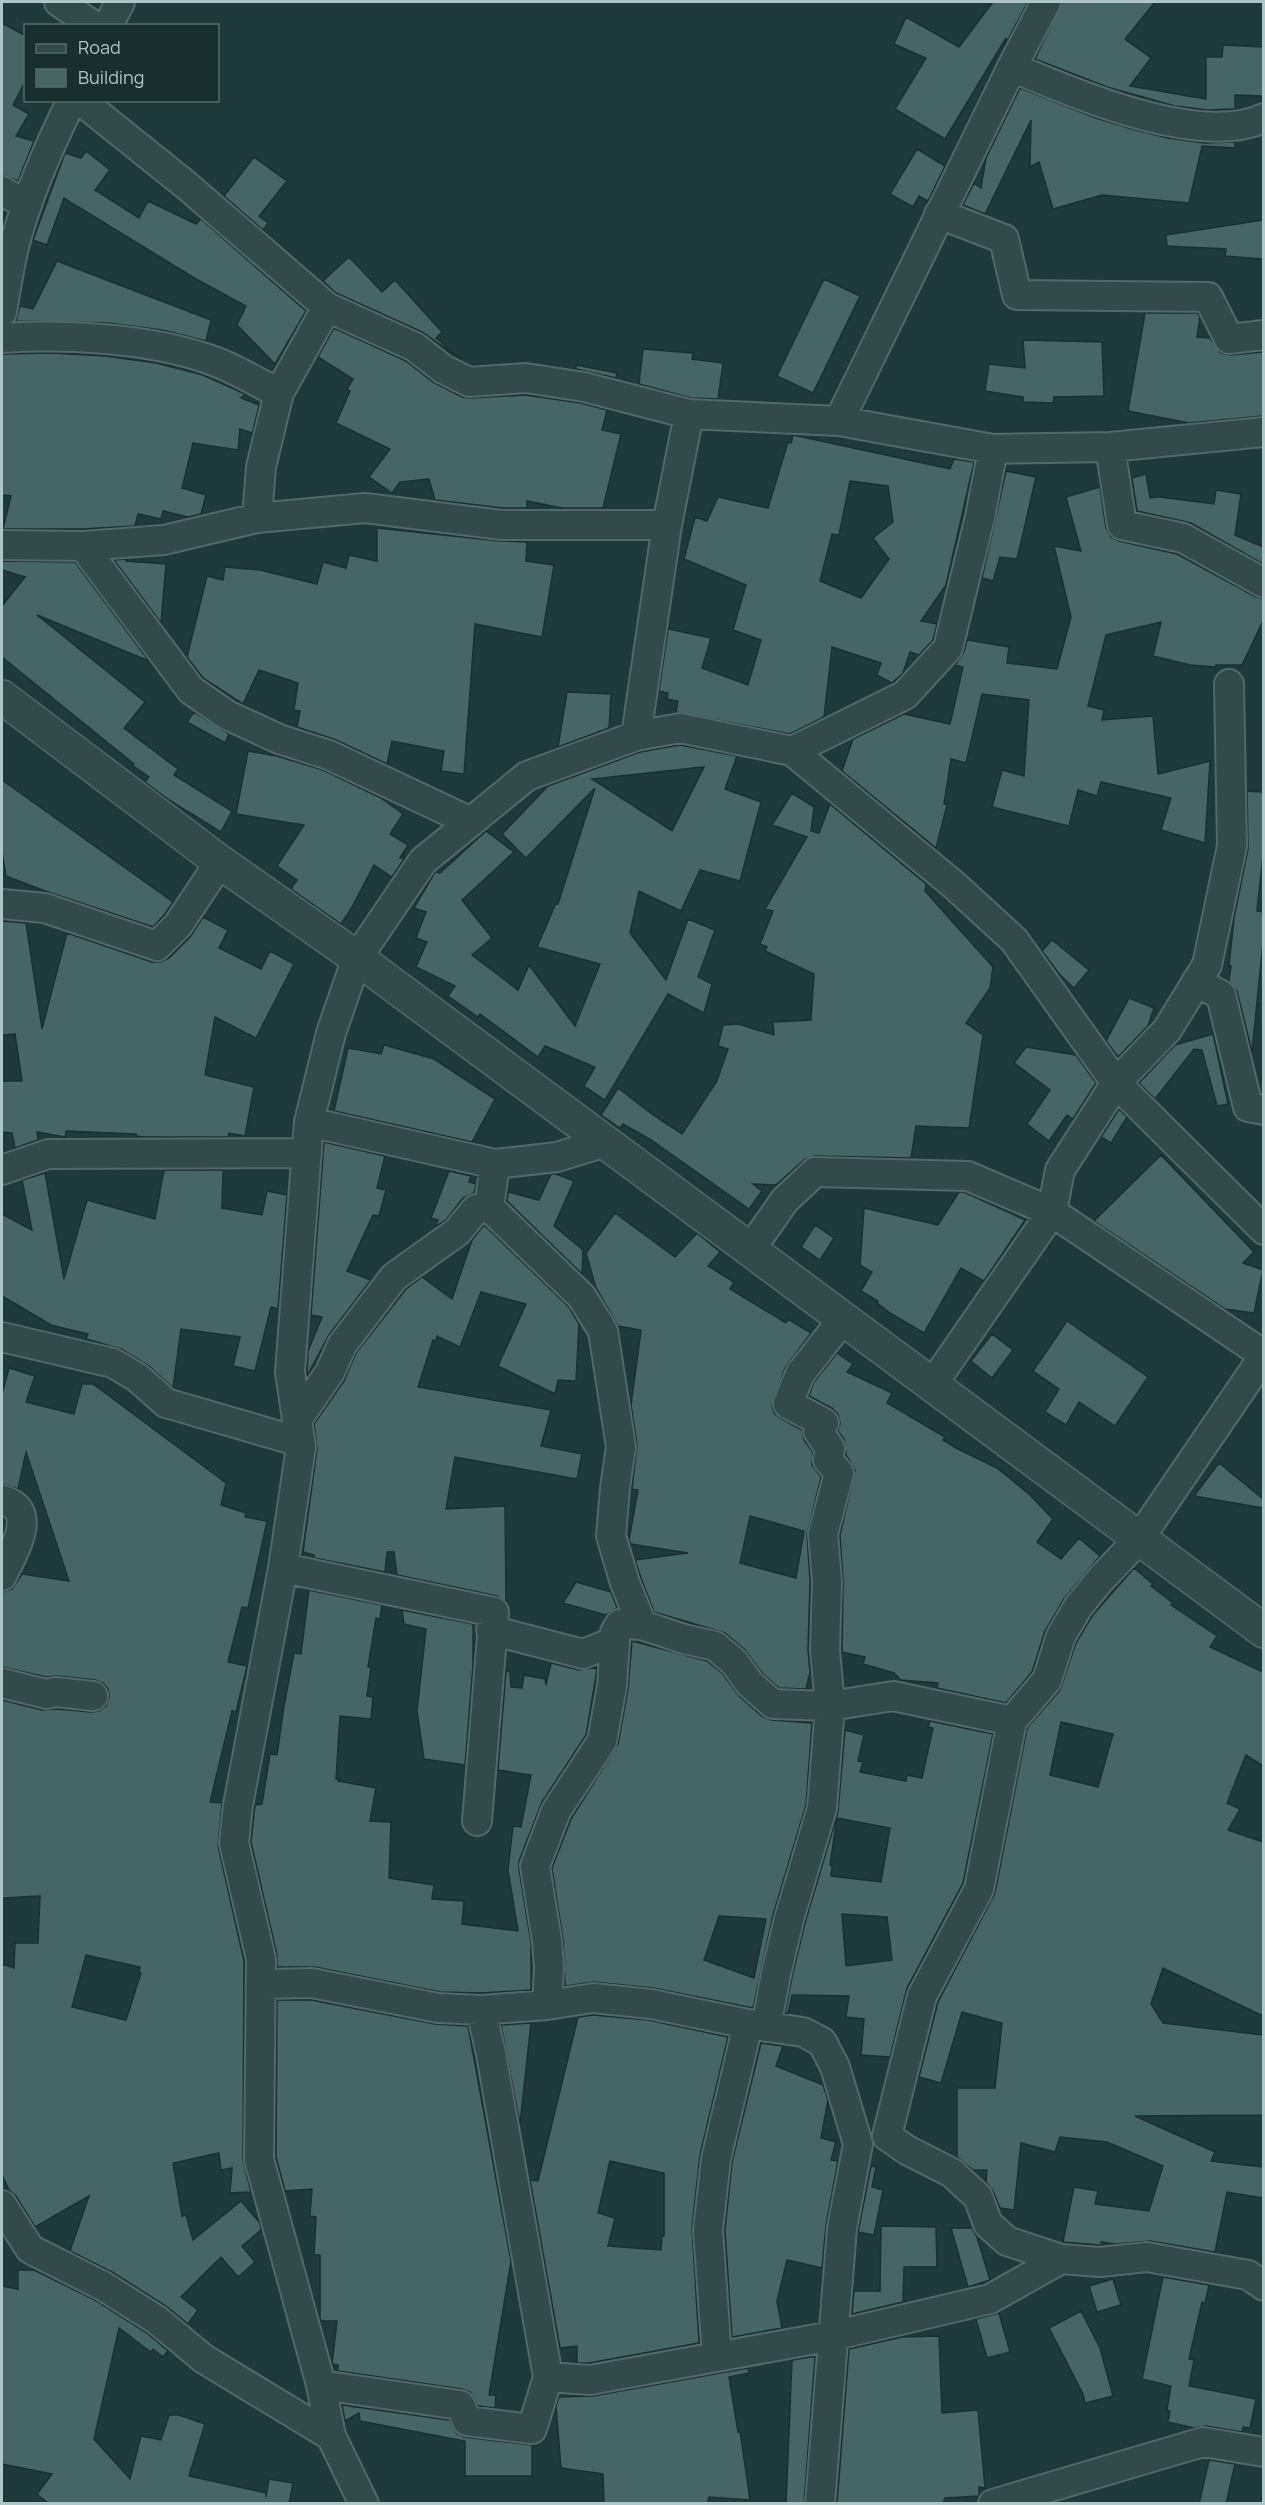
<svg xmlns="http://www.w3.org/2000/svg" width="1265" height="2505" viewBox="0 0 1265 2505" font-family="Manrope,sans-serif">
	<rect width="100%" height="100%" fill="#20393a"/>
	<!-- building -->
	<path fill="#486565" stroke="#1c3031" stroke-width="1.5" fill-rule="evenodd" d="M993,2H1028L1005,45L1006,38L945,139L895,109L926,58L894,44L906,17L959,47Z
		M1062,2H1155L1125,39L1151,58L1130,86L1206,99V57H1222L1223,45L1263,47V96L1235,95V109L1207,110L1175,106L1107,87L1035,59Z
		M2,23L26,36V80L13,105L29,114L16,136L34,141L18,181L2,175Z
		M1020,88L1096,118L1132,129L1168,138L1204,143L1235,142V148L1202,146L1189,203L1102,195L1053,209L1039,162L1030,167L1031,120L985,214L963,205L974,183L981,188L986,158Z
		M917,149L945,166L928,201L919,196L913,207L890,194Z
		M86,151L110,170L95,190L139,218L148,201L196,224L201,219L306,311L275,364L237,325L246,306L196,279L64,198L47,245L33,240L65,153L81,158Z
		M254,157L287,181L259,216L268,223L263,230L224,196Z
		M1263,220V259L1225,256L1226,249L1167,246L1166,235Z
		M349,257L382,292L395,280L442,332L436,338L461,359L422,332L336,293L323,281Z
		M57,261L211,320L206,341L162,330L108,323L16,321L20,306L33,309Z
		M824,279L860,296L813,393L777,376Z
		M1145,313H1198L1200,317L1197,337L1210,338L1221,353L1231,355L1263,352V416L1189,423L1128,411Z
		M334,328L406,361L433,382L462,397L470,398L525,395L581,403L607,410L602,430L621,434L603,508H562L527,501V508H503L435,500L429,479L400,482L392,493L369,477L390,449L336,423L350,391L347,389L353,379L318,357Z
		M1023,340L1102,342L1104,396L1054,397L1053,403L1023,402V397L985,391L989,364L1025,368Z
		M643,349L693,353L692,359L723,363L718,399L691,398L639,384Z
		M2,354L52,353L105,356L156,363L203,375L245,394L241,398L259,405L253,431L252,433L240,429L238,450L193,443L182,488L206,495L201,514L188,517L163,511L161,519L138,514L135,526L82,529H3L11,496L2,495Z
		M576,365L617,373L616,378L576,369Z
		M793,435L950,469L954,459L974,462L946,585L921,621L937,624L933,640L919,655L910,652L903,673L892,683L877,675L881,663L832,647L824,717L790,734L676,712L678,701L667,699L668,693L659,691L668,629L711,638L702,668L748,685L761,640L733,630L746,585L684,559L695,517L707,521L718,497L768,508L788,442L791,443ZM850,481L888,486L893,522L873,538L889,559L861,598L820,581L832,534L839,535Z
		M1006,471L1036,477L1017,559L1000,557L993,581L982,578Z
		M1146,474L1150,498L1159,497L1214,504L1216,490L1241,494L1235,535L1263,547V564L1191,523L1137,511L1132,478Z
		M1100,487L1106,528L1111,537L1119,541L1177,554L1256,597L1263,599V621L1242,665H1216V667L1190,665L1153,656L1161,622L1106,635L1088,706L1104,710L1102,720L1153,716L1158,774L1210,761L1205,843L1161,830L1171,798L1101,782L1097,796L1078,790L1069,826L992,807L1002,770L1024,776L1029,700L982,694L966,763L951,759L944,804L947,805L936,848L842,771L853,739L904,714L950,724L963,667L955,665L964,652L967,640L1009,647L1007,663L1057,669L1071,617L1054,546L1081,551L1066,497Z
		M377,528L500,541L527,542L526,561L554,565L542,637L475,624L464,774L441,771L444,751L392,741L387,764L336,740L297,727L300,711L294,710L298,683L259,670L243,704L203,678L187,657L207,576L223,580L225,567L260,570L317,584L323,562L346,568L349,555L377,561Z
		M127,559L126,561L166,564L161,623L114,560Z
		M2,561L75,562L149,661L37,615L145,702L124,728L178,769L174,775L232,811L221,832L169,800L145,782L149,777L133,766L134,764L2,657V606L25,577L2,570Z
		M567,692L611,694L609,728L558,747Z
		M194,712L229,734L225,743L187,722Z
		M680,745L737,756L725,789L761,802L740,881L700,870L681,911L639,891L630,933L666,980L688,919L715,930L698,977L712,984L704,1013L668,994L605,1100L584,1086L595,1067L545,1046L538,1057L480,1014L478,1017L448,996L455,986L416,967L427,942L416,938L426,912L414,908L435,872L440,873L486,831L514,852L462,900L492,938L472,955L518,990L529,965L575,1026L600,964L537,947L556,903L558,904L595,788L526,858L502,834L548,786L640,752ZM704,767L672,831L592,779Z
		M248,751L277,756L323,770L381,798L403,814L390,834L408,845L400,858L404,859L392,877L374,865L351,909L341,924L291,889L297,880L277,866L304,825L236,814Z
		M2,780L173,902L165,914L153,927L45,891L6,876L2,852Z
		M1247,791L1263,792V855L1257,911L1263,912V942L1252,1052L1237,991L1229,981L1231,966H1229L1234,918L1248,849Z
		M792,793L814,807L811,831L819,833L830,804L926,884L925,891L993,967L990,988L966,1023L983,1035L969,1128L916,1126L911,1158L815,1156L804,1160L776,1185L753,1184L762,1191L749,1209L651,1140L623,1124L620,1128L601,1115L618,1088L653,1115L682,1134L717,1081L728,1049L718,1046L723,1025L738,1024L774,1035L773,1022L811,1020L814,974L765,951L767,947L760,944L773,911L765,909L807,837L772,825Z
		M203,917L228,930L219,948L261,969L270,951L294,964L256,1038L215,1017L205,1075L254,1087L245,1136L229,1133L228,1137H143L136,1136V1134L66,1131L65,1137L37,1132L38,1140L15,1148L12,1133L2,1132V1081H22L15,1034L2,1035V921L26,923L42,1029L67,933L152,962H160L169,958L190,937Z
		M1052,940L1089,970L1074,988L1060,975L1042,951Z
		M1129,998L1154,1008L1148,1026L1118,1057L1106,1041Z
		M1213,1034L1228,1104L1217,1106L1202,1050L1194,1049L1155,1099L1139,1083L1175,1045Z
		M384,1045L434,1059L495,1099L472,1142L334,1111L348,1048L381,1054Z
		M1026,1047L1076,1055L1096,1083L1073,1119L1067,1115L1049,1141L1027,1124L1050,1090L1014,1063Z
		M1119,1109L1127,1117L1111,1143L1101,1137Z
		M324,1142L385,1156L377,1188L386,1190L379,1216L373,1215L347,1271L371,1280L329,1335L307,1376L308,1351L322,1317L311,1315Z
		M1161,1155L1254,1252L1243,1263L1263,1270L1254,1313L1225,1309L1094,1221Z
		M164,1170H223L222,1208L262,1215L267,1191L287,1195L278,1309L271,1307L255,1371L233,1366L240,1337L181,1329L173,1388L149,1366L121,1349L86,1339L88,1334L51,1325L2,1296V1214L32,1230L22,1180L45,1173L64,1279L87,1200L155,1219Z
		M449,1171L471,1176L469,1182L476,1184L474,1193L463,1198L446,1220L438,1225H436L438,1220L431,1218Z
		M551,1174H556L574,1181L554,1226L583,1250L582,1274L507,1201L508,1192L539,1200Z
		M959,1192H964L1025,1220L984,1281L961,1268L924,1333L890,1313L877,1303L878,1301L861,1291L872,1272L860,1265L864,1208L938,1225Z
		M615,1213L675,1257L697,1233L720,1252L708,1266L734,1282L730,1289L786,1323L788,1319L811,1333L785,1368L772,1405L774,1413L780,1418L802,1430L804,1440L813,1452L812,1465L821,1477L807,1535L810,1581L808,1650L810,1672L806,1689L779,1688L762,1673L745,1650L725,1633L654,1612L641,1578L635,1560L688,1553L631,1544L629,1540L638,1490L632,1489L637,1445L631,1405L641,1330L618,1326L596,1288L586,1253ZM750,1516L804,1531L796,1578L740,1563Z
		M484,1225L569,1307L579,1324L576,1381L558,1380L555,1394L498,1366L526,1304L481,1292L460,1347L437,1336L436,1341L433,1340L418,1387L551,1410L541,1446L582,1454L577,1479L455,1457L446,1509L505,1506L506,1602L497,1596L397,1575L394,1552H387L385,1572L314,1558V1555L303,1552L317,1449L314,1424L344,1381L356,1353L406,1289L422,1277L452,1299L472,1240Z
		M815,1225L834,1238L820,1260L801,1247Z
		M1067,1321L1148,1377L1115,1426L1079,1402L1066,1425L1045,1412L1059,1389L1033,1371Z
		M992,1334L1013,1350L992,1378L971,1361Z
		M837,1353L853,1364L847,1372L892,1393L887,1403L945,1437L943,1440L956,1448L997,1468L1029,1494L1053,1519L1037,1542L1061,1559L1079,1538L1100,1556L1064,1599L1045,1631L1032,1672L1006,1703L937,1688L938,1683L901,1680L894,1673L863,1664L865,1657L842,1652L843,1581L840,1535L855,1470L846,1455L844,1439L838,1431L840,1423L838,1414L832,1408L809,1396L814,1382Z
		M9,1368L35,1376L26,1402L74,1414L82,1384H93L226,1483L221,1505L246,1513L245,1517L267,1521L248,1608L242,1607L228,1662L247,1666L236,1712L232,1711L210,1802L222,1803L218,1846L244,1961L243,2159L251,2192L230,2193L232,2168L221,2170L219,2153L173,2163L182,2216L186,2215L193,2240L241,2201L260,2223L261,2230L242,2246L255,2262L238,2277L221,2257L181,2297L198,2310L188,2324L166,2306L112,2272L70,2251L89,2196L35,2227L16,2196L9,2190L2,2175V1964L14,1968L15,1943H38L40,1896L2,1898V1700L42,1710L57,1709L91,1712L99,1711L106,1706L109,1697L108,1689L103,1683L95,1680L58,1676L46,1677L2,1667V1592L12,1589L22,1574L69,1581L26,1452L18,1489L2,1484V1394ZM86,1955L140,1967L139,1973H141L126,2020L72,2007Z
		M1219,1463L1263,1499V1508L1194,1496Z
		M1134,1568L1153,1584L1151,1586L1173,1603L1171,1605L1217,1636L1210,1647L1263,1672V1766L1246,1755L1227,1803L1240,1809L1228,1830L1263,1842V2016L1163,1968L1151,2004L1163,2023L1263,2035V2115L1135,2116L1215,2152L1211,2161L1263,2167V2198L1227,2192L1215,2252L1150,2241L1116,2244L1101,2242L1102,2245H1100L1063,2242L1074,2187L1098,2191L1095,2204L1149,2211L1163,2166L1107,2142L1060,2137L1055,2152L1021,2143L1014,2210L1000,2208L993,2191L986,2182L987,2170H973L957,2157V2088H995L1002,2023L962,2012L941,2083L919,2077L938,2002L995,1893L1027,1728L1060,1690L1076,1643L1092,1616ZM1061,1722L1113,1734L1098,1787L1050,1775Z
		M576,1582L611,1592L617,1608L606,1615L563,1603Z
		M309,1590L382,1605L380,1619L376,1618L368,1667H371L367,1696L373,1697L371,1719L340,1716L336,1779H339L338,1781L376,1788L370,1821L391,1822L389,1878L434,1885L432,1899L464,1901L462,1924L518,1931L508,1870L513,1826L521,1827L531,1775L498,1770L506,1671L510,1672L511,1687L522,1688L524,1675L545,1679L546,1685L551,1663L579,1670L593,1668L597,1669L586,1735L542,1802L519,1861V1869L531,1943V1990L481,1993L440,1992L315,1967H277V1955L251,1842L255,1805L262,1804L270,1754L277,1755L284,1706L294,1653L301,1654Z
		M402,1610L473,1624V1665L465,1765L424,1759L417,1711L426,1629L404,1624Z
		M632,1641L707,1661L722,1673L739,1696L763,1717L772,1720L812,1723L806,1805L773,1915L753,2008L653,1988L594,1982L565,1986L563,1940L552,1868L571,1819L618,1744L628,1689ZM719,1916L766,1919L754,1978L704,1960Z
		M930,1721L993,1734L963,1883L907,1988L890,2057L861,2055L864,2019L846,2017L849,1996L792,1995L788,2013H785L792,1977L805,1923L838,1812L845,1730L864,1735L858,1761L863,1762L860,1772L906,1781L907,1775L922,1778L933,1728L928,1727ZM837,1818L890,1828L881,1882L831,1876L832,1865H830ZM842,1914L887,1917L892,1960L846,1966Z
		M277,2000H311L435,2024L468,2026L511,2261L489,2395H496L495,2408L478,2406L470,2392L462,2389L338,2371V2365L332,2364L337,2321H321L320,2318V2255H314L316,2217L310,2216L312,2189L285,2191L276,2157Z
		M593,2015L648,2020L728,2037L700,2155L692,2228L699,2343L589,2363H577V2346L560,2348L530,2180L538,2181L578,2017ZM610,2161L664,2173V2236H662L661,2250L608,2246L615,2218L598,2213Z
		M531,2023L520,2124L501,2025Z
		M761,2043L783,2046L776,2066L823,2085L828,2100L821,2138L836,2142L831,2160L838,2161L826,2225L822,2268L787,2260L777,2301L782,2328L732,2337L725,2230L732,2162Z
		M871,2166L876,2167L872,2187L883,2190L874,2235L858,2232Z
		M881,2226L936,2227L937,2267H904L903,2302L852,2314L854,2291H880Z
		M951,2228H972L977,2237L990,2280L968,2287Z
		M18,2270H34L95,2300L147,2333L168,2351L163,2357L153,2349L151,2352L119,2328L94,2439L130,2479L141,2436L161,2440L169,2415H179L205,2424L189,2476L266,2493V2497L269,2479L293,2483L289,2504H49L37,2494L52,2474L2,2464V2286L18,2289Z
		M1163,2277L1209,2285L1205,2303L1202,2302L1189,2359L1194,2360L1189,2386L1256,2399L1250,2428L1243,2427L1242,2432L1206,2426L1194,2428L1168,2422L1170,2411L1167,2410L1171,2386L1142,2379Z
		M1113,2279L1121,2305L1097,2312L1089,2286Z
		M1081,2311L1100,2348L1113,2396L1085,2403L1083,2394L1049,2328Z
		M999,2313L1010,2352L987,2358L976,2319Z
		M939,2336L942,2413L978,2410L985,2488L979,2487V2496L945,2498L943,2504H837L849,2349L902,2337Z
		M811,2357H815L804,2504H786L792,2360Z
		M748,2368L749,2373L729,2377L738,2432L740,2431L750,2500L709,2497L707,2504H604L603,2474L561,2468L556,2406L559,2397L593,2396Z
		M342,2405L449,2420L457,2434L464,2437L532,2445V2476H465V2441L360,2421L359,2413L345,2421Z
		M1209,2460L1235,2464L1226,2504H1199Z"/>
	<g fill="none" stroke-linecap="round" stroke-linejoin="round">
		<defs>
			<path id="minor" d="M59,2L94,26
				M108,26L120,2
				M1012,67C1072,93 1200,148 1264,118
				M80,100L186,185L327,307L415,347L443,369L469,382L526,378L584,387L689,414L839,421L993,449L1110,447L1264,432
				M2,191L27,205
				M939,214L1004,239L1017,295L1208,297L1229,339L1264,335
				M2,312C6,289 9,266 15,243C28,194 49,146 72,100
				M2,338C66,334 147,338 208,359C233,367 256,382 279,393
				M839,421L1012,67L1046,2
				M1110,447L1122,525L1183,538L1264,583
				M257,518L261,467L279,393L327,307
				M2,545L83,546L164,540L257,518L365,508L502,525H667
				M83,546L191,690L227,715L279,739L329,755L471,822
				M636,736L667,525L689,414
				M792,751L954,885L1014,940L1116,1083L1264,1230
				M2,904L45,908L157,946L178,925L220,862
				M1196,982L1221,995L1248,1107L1264,1110
				M309,1122L495,1164L557,1157L606,1142
				M495,1164L489,1207L582,1297L603,1331L621,1447L615,1488L611,1536L625,1583L642,1625
				M2,1170L48,1154L307,1153
				M750,1250L785,1200L815,1172L968,1176L1052,1212L1264,1355
				M2,1337L113,1363L138,1378L166,1403L300,1442
				M932,1385L1052,1212L1060,1170L1116,1083L1167,1030L1207,965L1232,846L1229,684
				M297,1420L330,1372L342,1345L394,1277L457,1232L476,1209L489,1207
				M283,1568L494,1612L477,1821
				M2,1576C12,1554 41,1509 2,1500
				M491,1630L583,1654L615,1641V1632L620,1624L642,1625L684,1639L715,1646L734,1662L750,1684L773,1704L830,1706L893,1696L1012,1721
				M2,1683L46,1694L56,1692L93,1696
				M262,1984L312,1983L438,2008L481,2010L547,2005L593,1998L651,2004L748,2024L803,2032L822,2042L835,2067L858,2144L842,2228L820,2504
				M547,2005L549,1968L547,1941L535,1866L556,1811L602,1741L612,1686L615,1641
				M481,2010L491,2054L548,2377
				M766,2027L776,1974L789,1919L822,1808L830,1706L825,1650L827,1581L823,1534L839,1473L828,1460L830,1448L818,1431L824,1423L788,1404L800,1374L843,1319
				M887,2136L922,1996L979,1889L1012,1721L1047,1680L1061,1636L1078,1607L1100,1580L1139,1539L1264,1356
				M887,2136L907,2150L952,2173L978,2197L988,2224L1007,2241L1061,2259L1100,2262L1147,2257L1248,2275L1264,2286
				M2,2205L30,2249L103,2286L157,2320L204,2359L331,2436
				M717,2357L708,2230L716,2159L748,2024
				M321,2385L460,2405L467,2421L532,2429L548,2377L590,2380L832,2336L990,2299L1061,2259
				M364,2504L331,2436L321,2385L259,2159L261,1959L234,1843L238,1805L283,1568L301,1447L290,1372L309,1122L331,1033L357,958L423,861L527,776L636,736L680,728L792,751L905,695L948,648L980,517L993,449
				M993,2504L1203,2442L1264,2452"/>
			<path id="tertiary" d="M2,697L220,862L357,958L1264,1631"/>
		</defs>
		<!-- minor casing -->
		<use href="#minor" stroke="#526768" stroke-width="32"/>
		<!-- tertiary casing -->
		<use href="#tertiary" stroke="#526768" stroke-width="36"/>
		<!-- minor -->
		<use href="#minor" stroke="#34494a" stroke-width="28"/>
		<!-- tertiary -->
		<use href="#tertiary" stroke="#34494a" stroke-width="33"/>
	</g>
	<!-- border -->
	<rect width="1265" height="2505" fill="none" stroke="#afc5c6" stroke-width="6"/>
	<!-- legend -->
	<rect x="24" y="24" width="195" height="78" fill="#1a2e2e" stroke="#566a6b" stroke-width="1.5"/>
	<rect x="36" y="44" width="30" height="9" fill="#34494a" stroke="#566a6b" stroke-width="1.5"/>
	<text x="78" y="54" font-size="18" fill="#afc5c6">Road</text>
	<rect x="36" y="69" width="30" height="18" fill="#486565" stroke="#566a6b" stroke-width="1.5"/>
	<text x="78" y="84" font-size="18" fill="#afc5c6">Building</text>
</svg>
